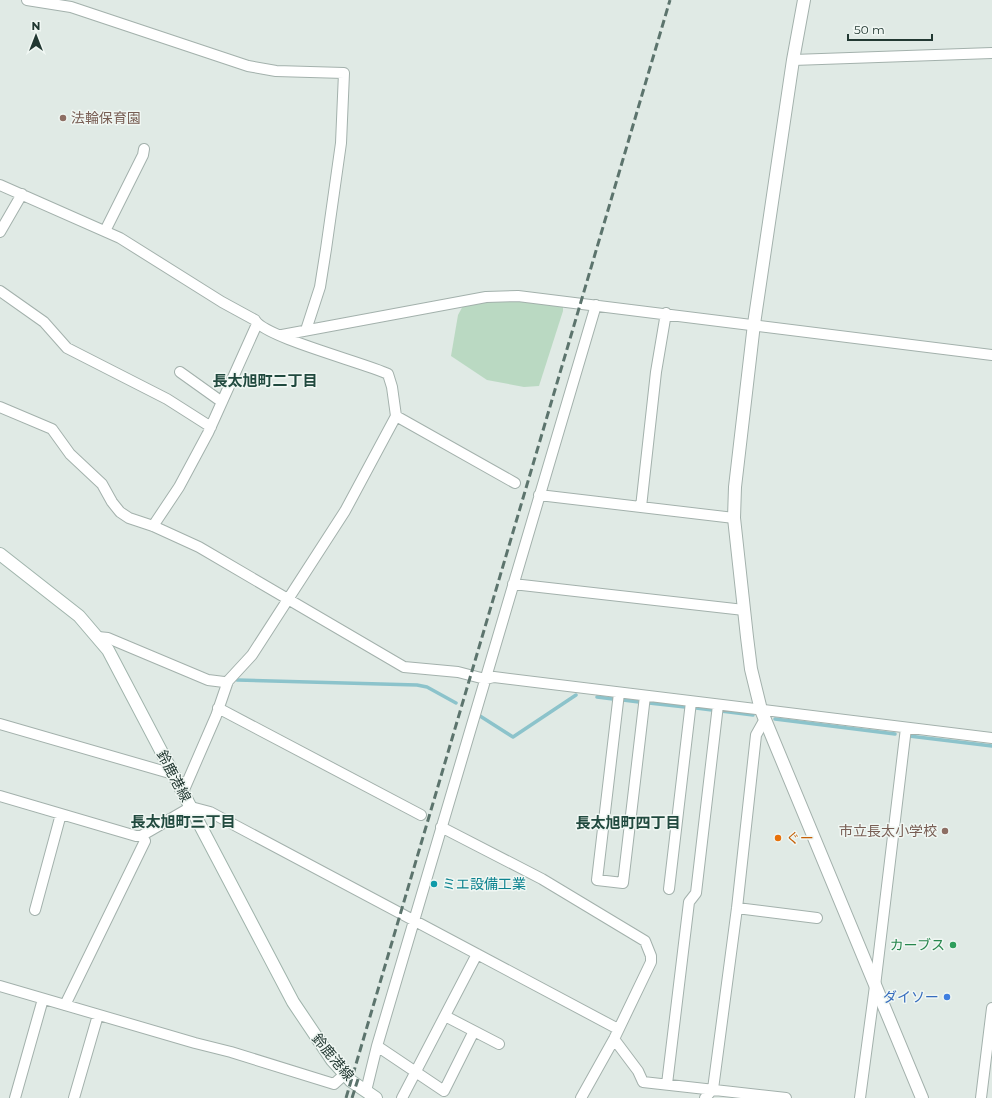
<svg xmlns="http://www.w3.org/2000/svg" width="992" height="1098" viewBox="0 0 992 1098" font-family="Montserrat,'Noto Sans JP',sans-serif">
	<rect width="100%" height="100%" fill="#e0eae5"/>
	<!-- green -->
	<path fill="#bad9c2" d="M507,298L563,304V311L539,386L524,387L487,380L451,356L458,315L464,304Z"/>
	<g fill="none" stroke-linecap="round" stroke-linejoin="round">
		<!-- stream -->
		<path stroke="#8cc3cb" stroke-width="3.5" d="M237,680L417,685L427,687L456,703
			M597,697L613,699
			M623,700L639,702
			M649,703L685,707
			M696,708L712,710
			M721,711L753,715
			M480,716L513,737L576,695
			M775,719L895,734
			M909,736L992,746"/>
		<defs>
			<path id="minor" d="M27,0L71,7L248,66L276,71L344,73L341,143L326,249L320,287L306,330
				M793,60L992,53
				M0,185L120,238L222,302L255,320C264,337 365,363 388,374L392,387L396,416L345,511L252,655L228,681L224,682L208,680L108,638L98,637
				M105,231L143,155L144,149
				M0,232L22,194
				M0,291L44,322L67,348L167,399L211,427
				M282,335L486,297L518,296L992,355
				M180,372L222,402
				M0,407L52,429L70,454L102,484L112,502L120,512L129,518L153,526L199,547L404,667L458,672L485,679L494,677L992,738
				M396,416L515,483
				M539,495L734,518
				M641,507L656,372L666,313
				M153,526L179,487L208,433L257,324
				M513,584L744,610
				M619,693L597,880L623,883L645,696
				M218,708L421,815
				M0,724L173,774
				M183,792L216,716L228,681
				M0,796L136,836H141
				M441,827L542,879L645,941L651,956V962L614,1039L581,1098
				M669,889L691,702
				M737,908L817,918
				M35,910L61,814
				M0,986L195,1043L231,1052L334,1084L345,1074
				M65,1005L145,841L141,836L191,807L210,812L618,1029
				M445,1016L499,1044
				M614,1039L638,1071L643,1082L786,1098
				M377,1046L444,1091L474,1031
				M667,1084L689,902L696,893L718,705
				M366,1091L377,1046L596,305
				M15,1098L43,999
				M74,1098L98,1015
				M402,1098L477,954
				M705,1098L713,1089L737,908L756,735L765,719
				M860,1098L875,986L906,728
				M981,1098L992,1008"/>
			<path id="tertiary" d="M804,0L793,60L754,324L735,487L734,518L747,637L751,669L761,710L922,1098"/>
			<path id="secondary" d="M0,554L79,616L108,650L293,1002L332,1060L351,1081L376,1098"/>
		</defs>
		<!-- minor casing -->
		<use href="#minor" stroke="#a3b1ac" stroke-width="12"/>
		<!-- tertiary casing -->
		<use href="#tertiary" stroke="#a3b1ac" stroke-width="14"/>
		<!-- secondary casing -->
		<use href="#secondary" stroke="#a0b4ac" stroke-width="14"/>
		<!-- minor -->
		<use href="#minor" stroke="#fff" stroke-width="10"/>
		<!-- tertiary -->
		<use href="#tertiary" stroke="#fff" stroke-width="12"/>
		<!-- secondary -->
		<use href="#secondary" stroke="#fff" stroke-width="12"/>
		<!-- rail -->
		<path stroke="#5c746d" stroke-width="3" stroke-dasharray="8 4" stroke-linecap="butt" d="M346,1098L670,0
			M352,1098L359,1076"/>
	</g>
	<!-- markers -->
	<g fill="#8d6e63" stroke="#f0f7f3" stroke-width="1.5">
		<circle cx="63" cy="118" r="4"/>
		<circle cx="945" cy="831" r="4"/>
	</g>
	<circle fill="#e8710a" stroke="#f0f7f3" stroke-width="1.5" cx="778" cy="838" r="4"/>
	<circle fill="#0f9aa8" stroke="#f0f7f3" stroke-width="1.5" cx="434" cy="884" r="4"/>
	<circle fill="#2e9e5b" stroke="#f0f7f3" stroke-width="1.5" cx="953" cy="945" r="4"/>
	<circle fill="#3f7fe0" stroke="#f0f7f3" stroke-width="1.5" cx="947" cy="997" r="4"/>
	<g text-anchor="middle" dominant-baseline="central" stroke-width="3" stroke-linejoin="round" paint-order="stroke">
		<!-- education labels -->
		<g font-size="14" fill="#785e54" stroke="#f0f7f3" text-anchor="start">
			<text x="71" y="118">法輪保育園</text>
			<text x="937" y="831" text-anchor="end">市立長太小学校</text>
		</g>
		<!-- street labels -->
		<g font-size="14" fill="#223832" stroke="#f0f7f3">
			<text transform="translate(174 776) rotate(62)">鈴鹿港線</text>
			<text transform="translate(333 1057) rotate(50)">鈴鹿港線</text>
		</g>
		<!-- food labels -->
		<g font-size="14" fill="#c56008" stroke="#f0f7f3" text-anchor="start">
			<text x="786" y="838">ぐー</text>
		</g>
		<!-- culture labels -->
		<g font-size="14" fill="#0d838f" stroke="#f0f7f3" text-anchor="start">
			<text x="442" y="884">ミエ設備工業</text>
		</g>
		<!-- leisure labels -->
		<g font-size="14" fill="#27864d" stroke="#f0f7f3" text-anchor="end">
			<text x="945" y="945">カーブス</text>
		</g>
		<!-- shop labels -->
		<g font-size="14" fill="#366cbe" stroke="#f0f7f3" text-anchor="end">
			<text x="939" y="997">ダイソー</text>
		</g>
		<!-- neighbourhood labels -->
		<g font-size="15" font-weight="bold" fill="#20493e" stroke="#f0f7f3">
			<text x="265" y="380">長太旭町二丁目</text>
			<text x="183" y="821">長太旭町三丁目</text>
			<text x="628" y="822">長太旭町四丁目</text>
		</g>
	</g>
	<!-- north arrow -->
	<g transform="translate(36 36)" stroke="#f0f7f3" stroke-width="3" paint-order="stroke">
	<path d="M0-3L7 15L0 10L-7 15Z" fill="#223832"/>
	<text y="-6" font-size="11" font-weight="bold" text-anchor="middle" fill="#223832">N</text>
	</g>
	<!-- scale -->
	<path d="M848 34v6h84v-6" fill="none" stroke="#223832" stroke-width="2"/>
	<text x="854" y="34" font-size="12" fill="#223832" stroke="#f0f7f3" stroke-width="3" paint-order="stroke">50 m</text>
</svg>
